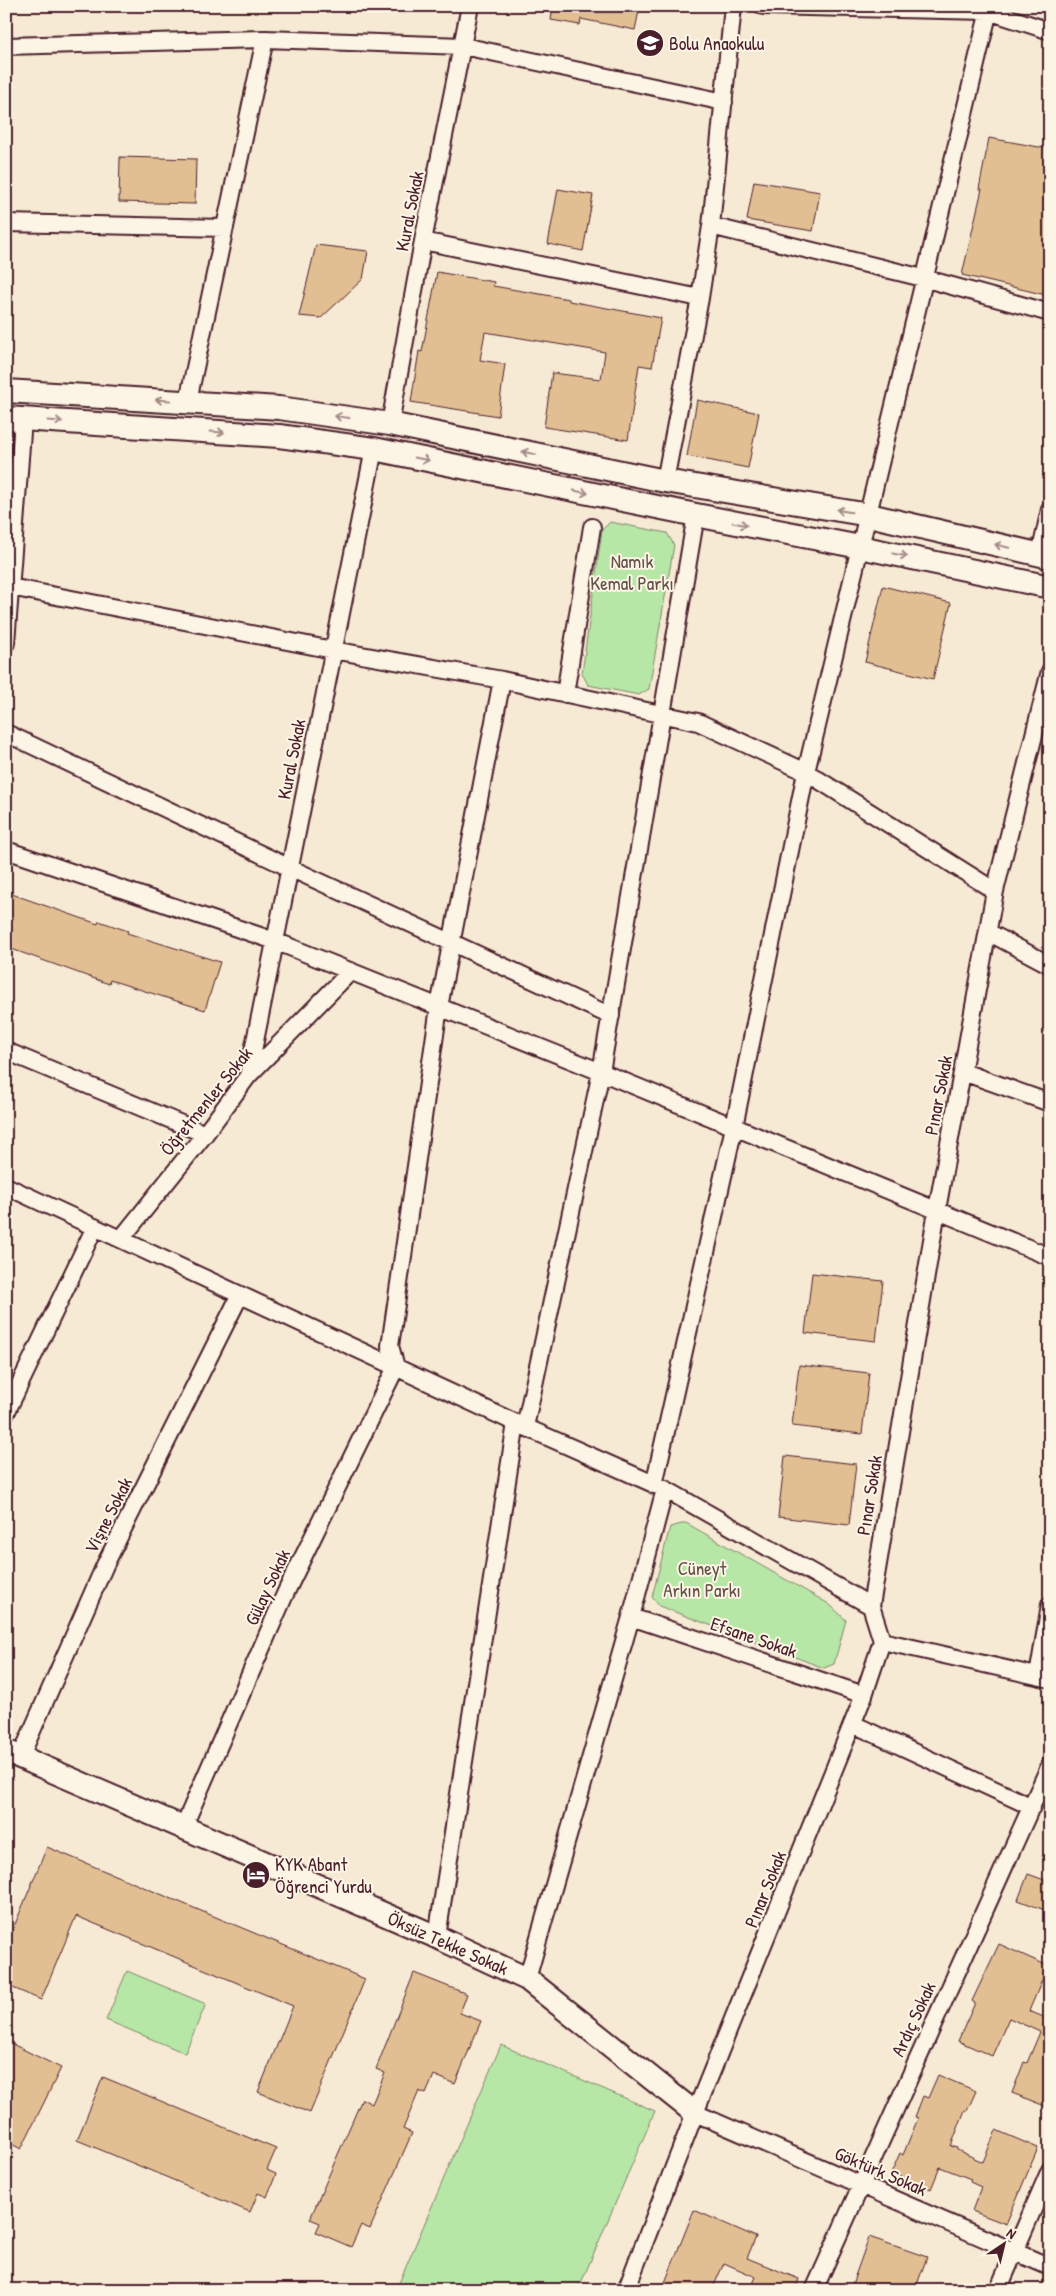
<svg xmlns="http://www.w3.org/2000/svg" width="1056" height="2296" viewBox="0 0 1056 2296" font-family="'Patrick Hand',sans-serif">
	<rect width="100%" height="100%" fill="#f7ead5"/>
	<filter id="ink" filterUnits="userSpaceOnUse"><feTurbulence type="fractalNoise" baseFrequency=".02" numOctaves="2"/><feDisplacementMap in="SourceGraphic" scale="10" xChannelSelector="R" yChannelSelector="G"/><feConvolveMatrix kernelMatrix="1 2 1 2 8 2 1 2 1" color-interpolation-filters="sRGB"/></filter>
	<g filter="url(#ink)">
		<!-- green -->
		<path fill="#b6e7a6" stroke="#808368" d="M610,522L667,533L674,545L649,689L639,695L588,685L582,673L602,530Z
			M686,1523L829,1604L846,1620L834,1664L824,1668L659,1606L652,1597L670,1527Z
			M127,1971L206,2004L185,2053L106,2020Z
			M501,2045L655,2111L578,2290H396Z"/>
		<!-- building -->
		<path fill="#e2bf93" stroke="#4a1f2b" d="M553,6H640L635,30L581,19L580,25L551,20Z
			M989,138L1050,149V296L962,275L982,189H979Z
			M120,157L196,159L195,204L119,202Z
			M754,181L820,192L813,231L747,220Z
			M558,189L593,195L583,251L548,244Z
			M316,245L368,251L363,279L321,318L299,316Z
			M437,272L494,282L493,286L569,299V301L661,318L652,367L639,365L628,440L544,427L552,373L601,379L605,352L485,332L480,360L505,364L498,416L411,402L419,351L422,352Z
			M697,400L759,413L748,468L687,456Z
			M883,586L951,603L933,679L865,662Z
			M6,892L98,924L99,921L128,931L127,933L220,962L205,1010L110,980L109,984L6,947Z
			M812,1273L883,1281L876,1341L805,1333Z
			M799,1365L869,1373L862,1434L792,1426Z
			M785,1456L856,1464L849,1525L778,1517Z
			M47,1847L365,1979L310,2113L258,2092L293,2006L76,1916L41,2000L6,1985V1946Z
			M1028,1874L1050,1882V1912L1018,1900Z
			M999,1944L1048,1966L1029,2011L1046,2018L1050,2010V2108L1012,2093L1024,2062L1027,2063L1040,2032L1009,2018L992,2056L958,2041L975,2003L972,2001Z
			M414,1973L467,1994L460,2013L481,2021L455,2084L434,2075L426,2094L419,2091L403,2129L412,2133L370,2229L361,2225L351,2247L316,2232L320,2223L310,2219L362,2099L372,2104L385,2073L376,2069Z
			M6,2041L61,2068L21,2149L6,2141Z
			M938,2075L976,2091L967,2111L965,2110L951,2146L957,2148V2150L983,2162L996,2130L1038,2148L1006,2224L972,2211L981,2187L970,2182L971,2179L940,2167L931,2189L891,2173L900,2153L903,2155L918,2118L915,2117L923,2096L928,2098Z
			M103,2077L276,2149L267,2170L276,2174L267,2197L258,2193L250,2212L77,2140Z
			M694,2210L756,2237L747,2258L799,2279L795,2290H750L756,2277L724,2263L712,2290H662Z
			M869,2237L927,2257L915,2290H850Z"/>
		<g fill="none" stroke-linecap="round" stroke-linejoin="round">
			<defs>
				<path id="minor" d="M763,6L988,11L1050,31
					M6,46L265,39L463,46L724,102
					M6,223L225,228
					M711,226L923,278L1050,313
					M423,241L700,298
					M188,401L265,39
					M390,424L423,241L470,6
					M665,481L700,298L711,226L733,6
					M1040,555L1050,509
					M10,587L333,650L502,680L698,722L806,772L995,891
					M6,643L23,419
					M565,694L592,527
					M6,733L290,868L611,1016
					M6,850L275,941L601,1072L1050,1257
					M988,932L1050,965
					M6,1051L205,1134
					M963,1072L1050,1103
					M248,1076L374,449
					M6,1186L516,1423L665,1489L871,1606
					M121,1239L205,1134L248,1076L351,971
					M6,1413L95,1227
					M525,1427L601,1072L696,515
					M654,1485L734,1127L806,772L990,6
					M631,1617L864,1695
					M882,1641L1050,1679
					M1038,1676L1050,1605
					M853,1724L1032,1807
					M20,1758L105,1565L240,1295
					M183,1828L286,1592L396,1367L390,1346L439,1007L502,680
					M437,1937L516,1423
					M527,1979L631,1617L665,1489
					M695,2113L1050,2267
					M626,2290L695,2113L864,1695L882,1641L871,1606L937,1210L995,891L1050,671
					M814,2290L1050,1765
					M998,2290L1050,2170"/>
				<path id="secondary" d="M6,391L279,408L390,424L665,481L869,515L1050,557
					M6,418L279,436L374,449L696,515L860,547L1050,587
					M6,1751L437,1937L527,1979L695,2113"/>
			</defs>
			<!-- minor casing -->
			<use href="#minor" stroke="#4a1f2b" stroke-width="20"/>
			<!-- secondary casing -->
			<use href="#secondary" stroke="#4a1f2b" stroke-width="26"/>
			<!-- minor -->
			<use href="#minor" stroke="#fcf5e5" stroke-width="16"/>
			<!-- secondary -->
			<use href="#secondary" stroke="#fcf5e5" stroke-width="22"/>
		</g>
		<!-- one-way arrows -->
		<defs><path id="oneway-shaft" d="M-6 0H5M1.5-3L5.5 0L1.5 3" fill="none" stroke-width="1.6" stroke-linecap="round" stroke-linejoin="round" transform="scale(1.25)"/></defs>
		<g stroke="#a38a88">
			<use href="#oneway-shaft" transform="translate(163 400) rotate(-177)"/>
			<use href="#oneway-shaft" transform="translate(342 417) rotate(-172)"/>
			<use href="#oneway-shaft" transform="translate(55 421) rotate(4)"/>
			<use href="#oneway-shaft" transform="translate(217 432) rotate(4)"/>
			<use href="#oneway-shaft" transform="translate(529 453) rotate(-168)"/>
			<use href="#oneway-shaft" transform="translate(422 459) rotate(12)"/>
			<use href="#oneway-shaft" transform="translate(581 492) rotate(12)"/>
			<use href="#oneway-shaft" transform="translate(844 511) rotate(-171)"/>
			<use href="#oneway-shaft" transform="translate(740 524) rotate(11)"/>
			<use href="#oneway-shaft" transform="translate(1002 546) rotate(-167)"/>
			<use href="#oneway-shaft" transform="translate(900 555) rotate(12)"/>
		</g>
	</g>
	<!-- icons -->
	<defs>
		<symbol id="school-disc" viewBox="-11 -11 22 22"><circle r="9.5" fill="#4a1f2b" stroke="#fcf5e5"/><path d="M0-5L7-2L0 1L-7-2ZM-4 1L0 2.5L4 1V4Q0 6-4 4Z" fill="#fff"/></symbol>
		<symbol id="hotel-disc" viewBox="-11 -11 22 22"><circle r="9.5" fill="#4a1f2b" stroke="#fcf5e5"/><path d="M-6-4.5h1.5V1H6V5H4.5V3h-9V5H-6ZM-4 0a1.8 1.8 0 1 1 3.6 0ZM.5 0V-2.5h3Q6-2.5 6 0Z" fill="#fff"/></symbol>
	</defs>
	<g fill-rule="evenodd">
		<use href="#school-disc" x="634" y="27" width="32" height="32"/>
		<use href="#hotel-disc" x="240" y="1859" width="32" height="32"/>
	</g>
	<g text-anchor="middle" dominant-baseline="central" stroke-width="4" stroke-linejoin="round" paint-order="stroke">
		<!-- poi labels -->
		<g font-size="19" fill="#4a1f2b" stroke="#fcf5e5" text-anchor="start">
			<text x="669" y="43">Bolu Anaokulu</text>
			<text x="275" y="1864">KYK Abant<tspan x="275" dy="22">Öğrenci Yurdu</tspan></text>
		</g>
		<!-- street labels -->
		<g font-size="19" fill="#4a1f2b" stroke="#fcf5e5">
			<text transform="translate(409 211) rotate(-79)">Kural Sokak</text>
			<text transform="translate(291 759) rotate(-79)">Kural Sokak</text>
			<text transform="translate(938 1095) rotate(-79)">Pınar Sokak</text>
			<text transform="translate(206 1101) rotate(-51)">Öğretmenler Sokak</text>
			<text transform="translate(869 1495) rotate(-81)">Pınar Sokak</text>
			<text transform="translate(108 1515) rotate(-63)">Vişne Sokak</text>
			<text transform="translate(267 1587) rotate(-65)">Gülay Sokak</text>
			<text transform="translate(754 1637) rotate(19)">Efsane Sokak</text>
			<text transform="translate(765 1889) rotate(-68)">Pınar Sokak</text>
			<text transform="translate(448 1943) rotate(24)">Öksüz Tekke Sokak</text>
			<text transform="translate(913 2019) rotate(-65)">Ardıç Sokak</text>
			<text transform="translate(881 2171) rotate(23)">Göktürk Sokak</text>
		</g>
		<!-- park labels -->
		<g font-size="19" fill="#65514a" stroke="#fcf5e5">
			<text x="632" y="561">Namık<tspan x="632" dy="22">Kemal Parkı</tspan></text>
			<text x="702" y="1568">Cüneyt<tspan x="702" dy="22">Arkın Parkı</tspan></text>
		</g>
	</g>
	<!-- margin -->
	<rect width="1056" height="2296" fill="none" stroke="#fcf5e5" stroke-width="25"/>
	<rect x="12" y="12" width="1031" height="2271" fill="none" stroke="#4a1f2b" stroke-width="2" filter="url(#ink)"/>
	<!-- north arrow -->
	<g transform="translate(1004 2244) rotate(35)" stroke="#fcf5e5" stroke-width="4" paint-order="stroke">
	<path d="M0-4L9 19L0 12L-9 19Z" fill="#4a1f2b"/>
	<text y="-8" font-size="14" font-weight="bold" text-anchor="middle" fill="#4a1f2b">N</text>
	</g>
</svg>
